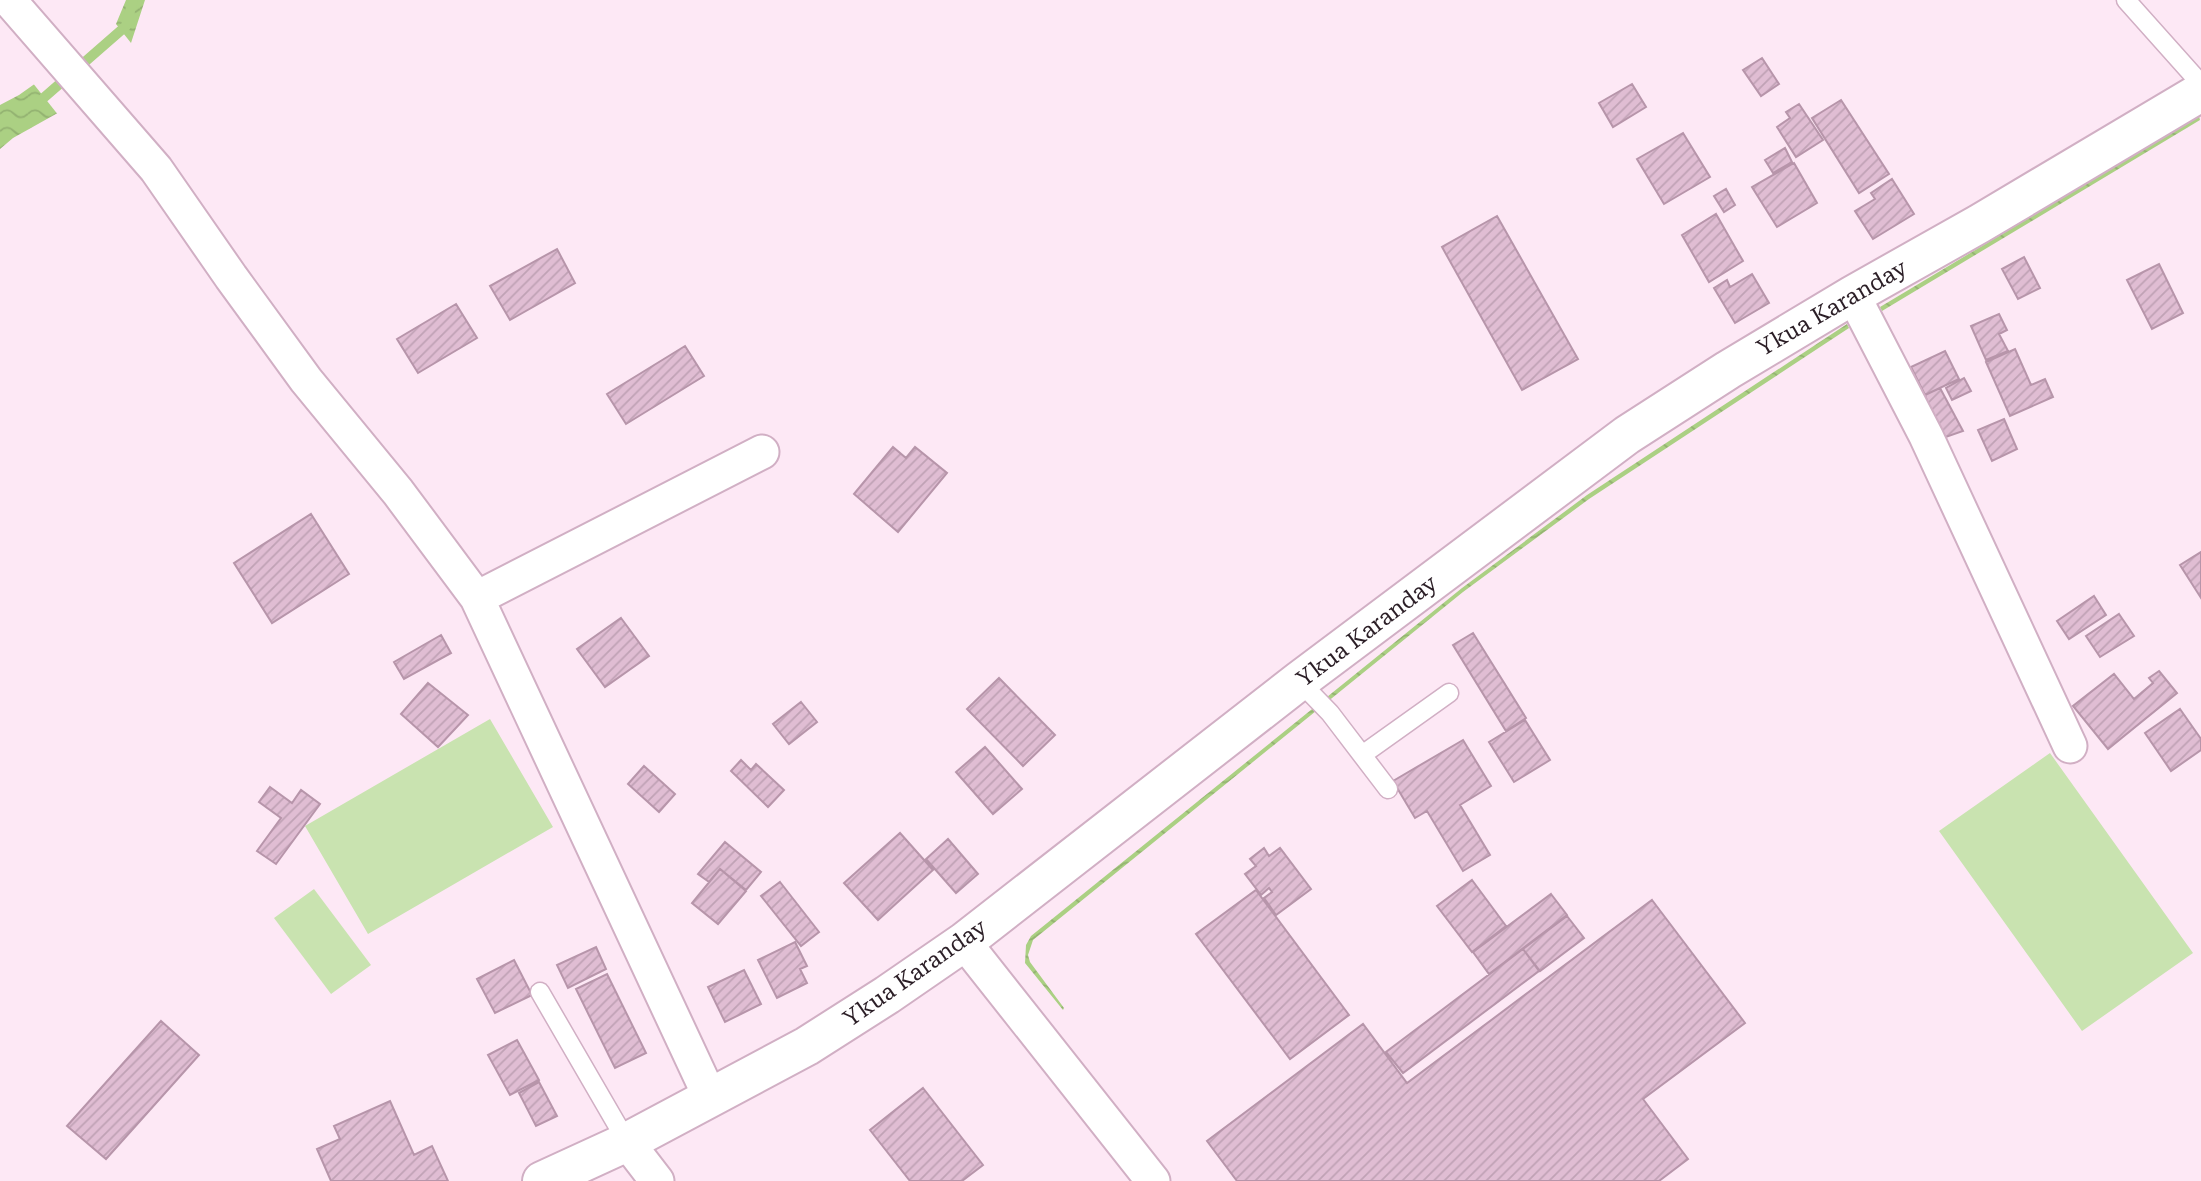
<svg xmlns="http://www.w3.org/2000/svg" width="2201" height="1181" viewBox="0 0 2201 1181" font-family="'Roboto Serif',serif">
	<defs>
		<pattern id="water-waves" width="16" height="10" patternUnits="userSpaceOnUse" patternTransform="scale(1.75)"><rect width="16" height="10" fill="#abd083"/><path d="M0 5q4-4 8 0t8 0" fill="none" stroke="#93b271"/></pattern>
		<pattern id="building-hatch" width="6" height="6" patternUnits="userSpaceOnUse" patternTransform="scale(1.75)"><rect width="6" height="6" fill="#e0bdd3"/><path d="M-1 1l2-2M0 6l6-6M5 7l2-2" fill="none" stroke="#c0a2b5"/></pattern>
	</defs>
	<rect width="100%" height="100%" fill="#fde8f5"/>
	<!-- pitch -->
	<path fill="#c9e3b0" d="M490,719L553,827L368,934L305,826Z
		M2050,753L2193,953L2082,1031L1939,831Z
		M314,889L371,965L331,994L274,918Z"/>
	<!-- water -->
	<path fill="url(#water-waves)" d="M126,0H145L131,43L116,24Z
		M43,78L63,110L13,138L0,149V105L19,95Z
		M2199,116L2200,120L1882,311L1880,307Z
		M1847,324L1849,328L1589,499L1463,592L1033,940L1028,955L1030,962L1064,1008L1063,1010L1025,963L1026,945L1031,936L1462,588L1587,495Z"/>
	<!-- pier -->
	<path fill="#fde8f5" d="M41,75L45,76L67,108L66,112L59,116L32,82Z"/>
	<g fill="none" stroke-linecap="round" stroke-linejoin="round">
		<!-- stream -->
		<path stroke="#abd083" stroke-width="10" d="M40,101L126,26L133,0"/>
	</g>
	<!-- building -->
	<path fill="url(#building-hatch)" stroke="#b795aa" stroke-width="2" d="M1762,58L1779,84L1761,96L1743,70Z
		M1632,84L1646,107L1613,127L1599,103Z
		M1841,100L1889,174L1859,193L1812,118Z
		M1799,104L1823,140L1796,157L1777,127L1790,118L1786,112Z
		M1683,133L1710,177L1664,204L1637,159Z
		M1785,148L1792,162L1773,173L1765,160Z
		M1794,163L1817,203L1777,227L1752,187Z
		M1892,179L1914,214L1873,239L1855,211L1875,199L1871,193Z
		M1726,189L1735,205L1724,212L1714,196Z
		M1716,214L1743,261L1709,282L1682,235Z
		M1497,216L1578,359L1522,390L1442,247Z
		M557,249L575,283L510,320L490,286Z
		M2024,257L2040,288L2018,299L2002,269Z
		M2159,264L2183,313L2152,329L2127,280Z
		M1752,274L1769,303L1735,323L1714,288L1727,280L1730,287Z
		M456,304L477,338L418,373L397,339Z
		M1999,314L2007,330L1999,334L2008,351L1986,360L1971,326Z
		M685,346L704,376L626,424L607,394Z
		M2015,349L2031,385L2045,379L2053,397L2010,416L1986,362Z
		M1945,351L1959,379L1925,395L1911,367Z
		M1964,378L1971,391L1952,400L1946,388Z
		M1940,388L1963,431L1940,439L1925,395Z
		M2004,419L2017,449L1992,461L1978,430Z
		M893,447L906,458L915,447L947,473L898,532L854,494Z
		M311,514L349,574L272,623L234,563Z
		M2201,552V598L2180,565Z
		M2094,596L2106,615L2069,639L2057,621Z
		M2119,614L2134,636L2100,657L2086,636Z
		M621,618L649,656L605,687L577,649Z
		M1473,633L1526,718L1506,731L1453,645Z
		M441,635L451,653L404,679L394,662Z
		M2159,671L2177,693L2108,749L2073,706L2114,674L2134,699L2153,683L2149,678Z
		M999,678L1055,735L1023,766L967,709Z
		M428,683L468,715L438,747L401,714Z
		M801,702L817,722L789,744L773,724Z
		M2180,709L2201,739V750L2171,771L2145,733Z
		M1525,720L1550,760L1514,782L1489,742Z
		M1463,740L1491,786L1460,805L1490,855L1463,871L1427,811L1415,818L1393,781Z
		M985,747L1022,789L993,814L956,772Z
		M741,760L751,770L756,764L784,790L768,807L731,771Z
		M644,766L675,794L659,812L628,784Z
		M270,787L292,803L301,790L320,804L276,864L257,851L281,818L259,802Z
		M900,833L933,870L878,920L844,883Z
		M948,839L978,874L956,893L926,859Z
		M725,842L761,872L746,890L720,869L709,882L698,874Z
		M1264,848L1269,856L1280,848L1311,889L1276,915L1264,898L1272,892L1269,888L1261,895L1245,874L1256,866L1250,859Z
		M720,869L746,891L718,924L692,903Z
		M1472,880L1506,926L1472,952L1437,906Z
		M780,882L819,932L801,946L761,896Z
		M1256,890L1349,1015L1290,1059L1196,934Z
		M1551,894L1567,915L1489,974L1473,952Z
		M1652,900L1745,1023L1643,1099L1688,1159L1659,1181H1237L1207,1141L1363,1024L1407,1083Z
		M1567,916L1584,938L1540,971L1523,949Z
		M795,942L807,966L800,969L807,983L777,998L758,960Z
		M596,947L606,969L568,988L557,965Z
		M1523,949L1539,971L1403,1073L1386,1052Z
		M514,960L532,995L495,1013L477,979Z
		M744,970L761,1004L725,1022L708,987Z
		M607,974L646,1053L615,1068L576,989Z
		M161,1021L199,1055L106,1159L67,1126Z
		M517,1040L539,1080L510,1095L488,1055Z
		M539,1082L557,1116L536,1126L519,1093Z
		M923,1088L983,1165L962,1181H910L870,1130Z
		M390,1101L414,1155L432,1146L448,1181H331L317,1149L340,1139L334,1126Z"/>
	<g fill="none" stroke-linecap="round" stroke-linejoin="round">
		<defs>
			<path id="service" d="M2126,0L2201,84
				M1299,681L1330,713L1388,789
				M1362,755L1449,693
				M540,992L627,1142"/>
			<path id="minor" d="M9,0L156,169L231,277L306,380L398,492L477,598L710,1097
				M1853,295L1926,436L2070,746
				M477,598L762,452
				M964,942L1153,1181
				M627,1142L657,1181"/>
			<path id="tertiary" d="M542,1181L627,1142L807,1046L887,995L964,942L1299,681L1627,435L1728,370L1853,295L1979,224L2201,92"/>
		</defs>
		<!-- service casing -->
		<use href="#service" stroke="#d1afc4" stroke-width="21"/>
		<!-- minor casing -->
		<use href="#minor" stroke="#d1afc4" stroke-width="37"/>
		<!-- tertiary casing -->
		<use href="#tertiary" stroke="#d1afc4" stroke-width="42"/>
		<!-- service -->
		<use href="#service" stroke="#fff" stroke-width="18"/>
		<!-- minor -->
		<use href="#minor" stroke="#fff" stroke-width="33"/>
		<!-- tertiary -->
		<use href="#tertiary" stroke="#fff" stroke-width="38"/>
	</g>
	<g text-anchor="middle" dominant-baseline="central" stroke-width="6" stroke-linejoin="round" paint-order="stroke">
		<!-- street labels -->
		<g font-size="23" fill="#2b1e26" stroke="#fff">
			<text transform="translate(1832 308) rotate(-30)">Ykua Karanday</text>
			<text transform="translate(1367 631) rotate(-37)">Ykua Karanday</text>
			<text transform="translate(915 973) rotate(-35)">Ykua Karanday</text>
		</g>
	</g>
</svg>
